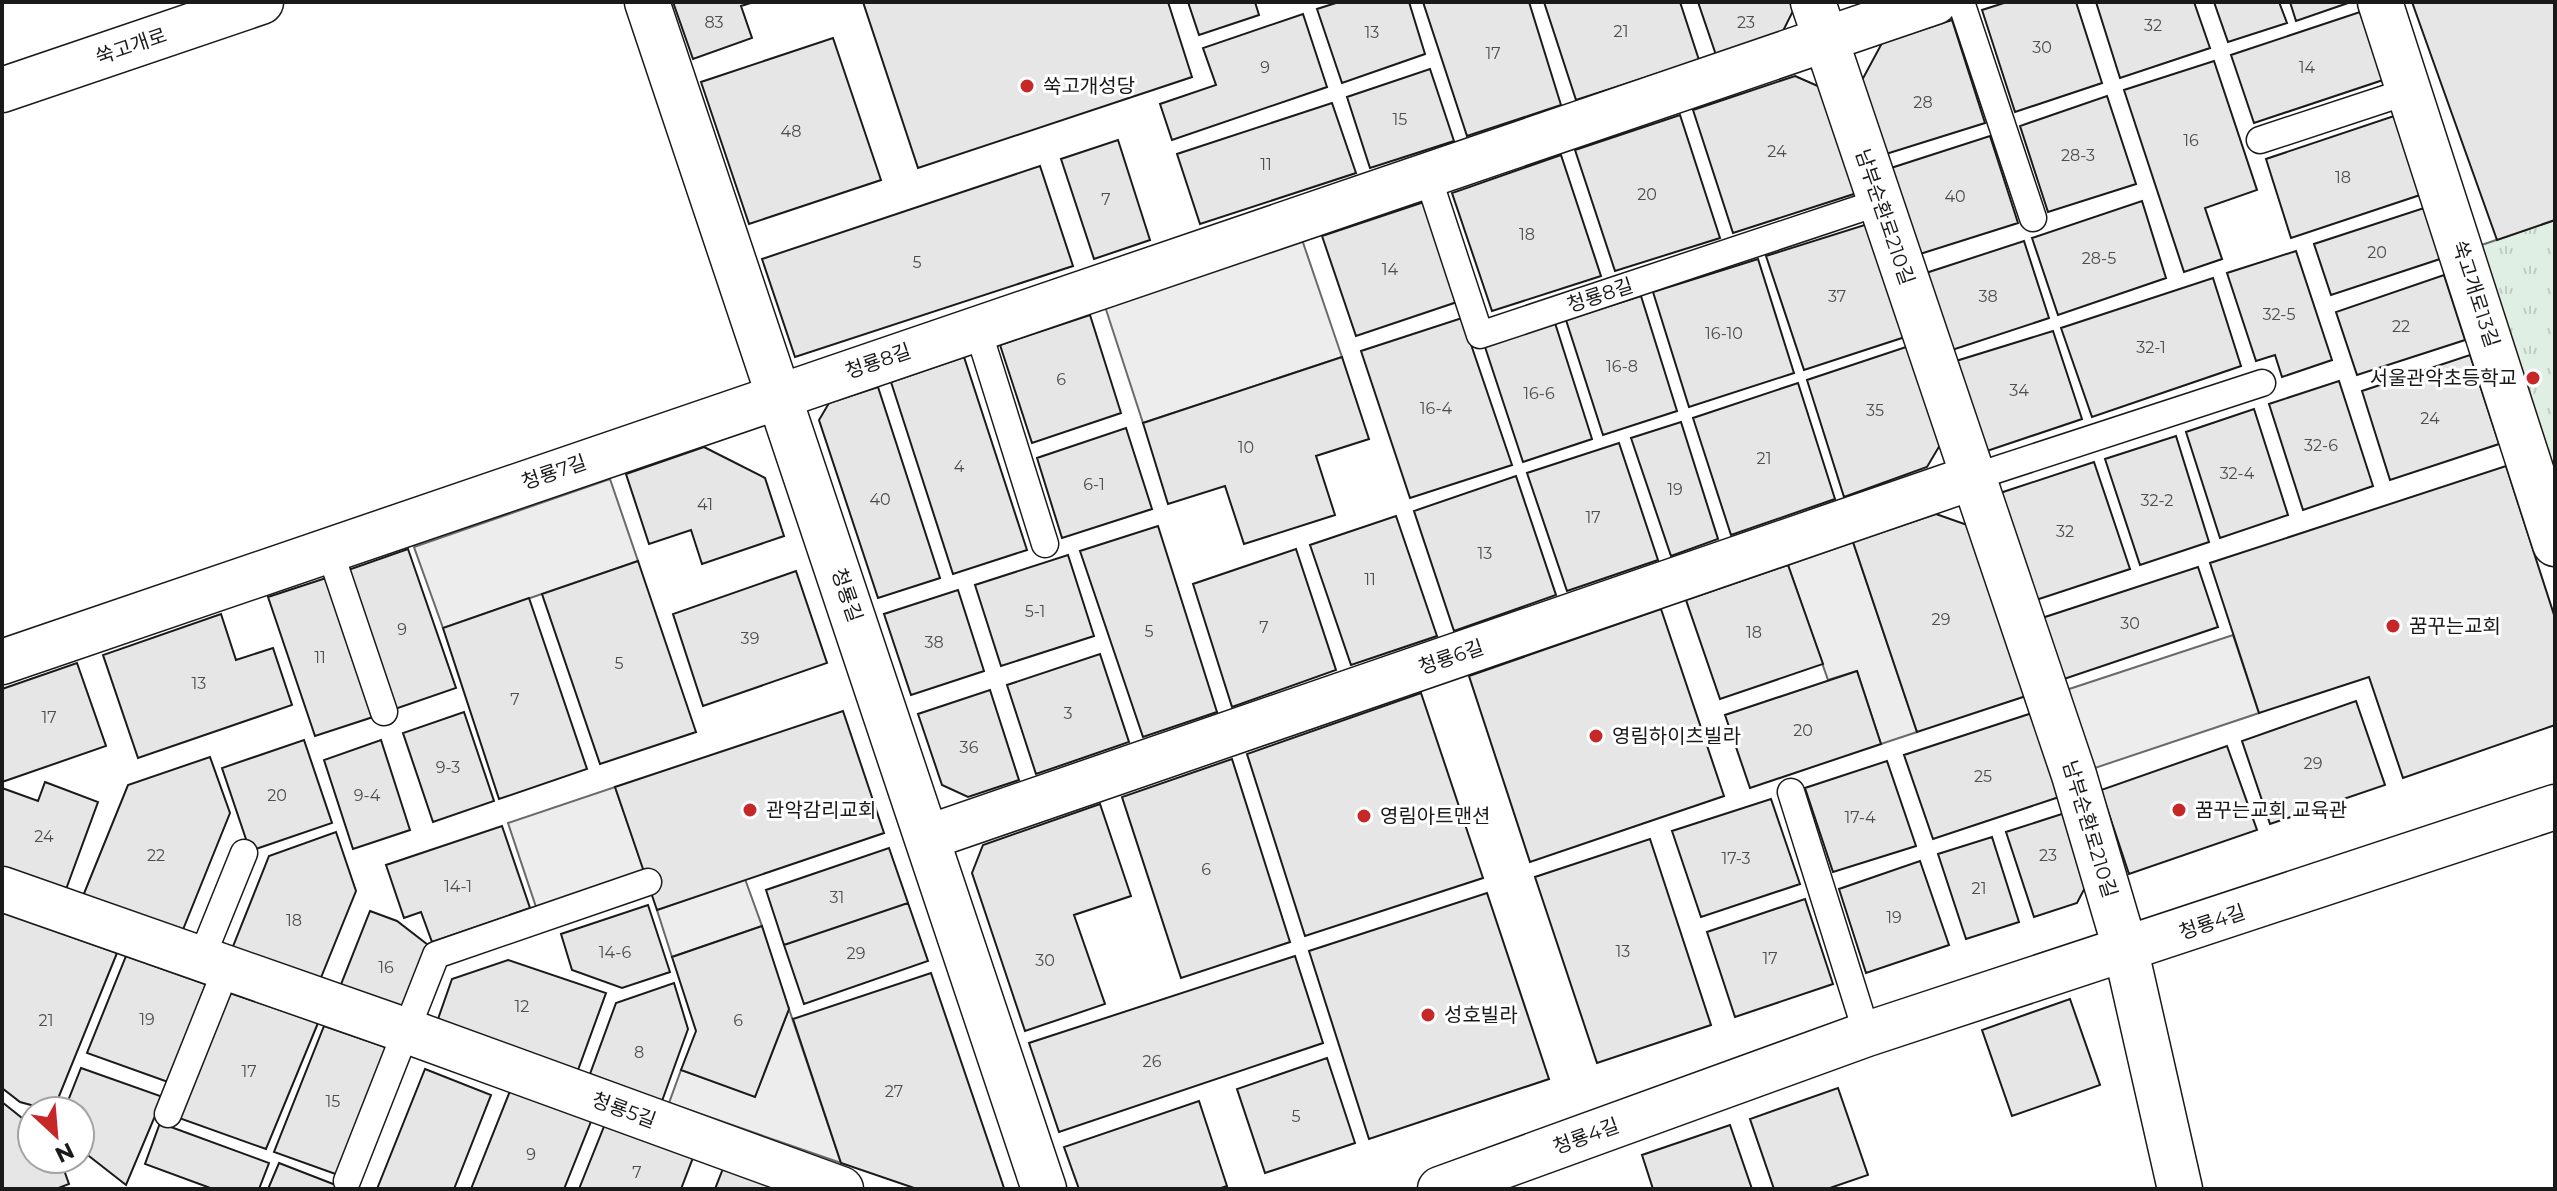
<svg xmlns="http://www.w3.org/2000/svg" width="2557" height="1191" viewBox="0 0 2557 1191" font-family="Montserrat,'Noto Sans KR',sans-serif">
	<defs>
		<pattern id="park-tufts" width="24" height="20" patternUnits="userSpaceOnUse" patternTransform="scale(2)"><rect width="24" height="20" fill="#e0efe3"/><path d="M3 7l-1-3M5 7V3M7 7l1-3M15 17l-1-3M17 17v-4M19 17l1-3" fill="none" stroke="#c0ccc2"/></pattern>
	</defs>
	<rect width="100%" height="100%" fill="#fff"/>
	<!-- park -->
	<path fill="url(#park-tufts)" stroke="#6a6a6a" stroke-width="2" d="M2555,220V522L2464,251Z"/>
	<!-- parking -->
	<path fill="#ededed" stroke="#6a6a6a" stroke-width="2" d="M1295,219L1342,357L1143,423L1098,285Z
		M610,479L638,561L443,628L414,547Z
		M1853,542L1917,732L1881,744L1857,671L1828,680L1788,565Z
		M2233,635L2259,713L2074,775L2048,696Z
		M615,787L648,882L540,919L508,823Z
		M745,879L762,926L672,957L657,910Z
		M789,1009L841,1163L669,1103L681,1070L755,1096Z"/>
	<!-- building -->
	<path fill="#e6e6e6" stroke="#1a1a1a" stroke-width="2" d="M673,2H754L741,6L752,38L693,59Z
		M863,2H1168L1192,77L918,168Z
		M1188,2H1255L1259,15L1199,35Z
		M1339,2H1409L1425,54L1342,83L1317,9Z
		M1423,2H1529L1561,105L1467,136Z
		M1544,2H1680L1699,60L1576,100Z
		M1698,2H1790L1793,11L1782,33L1716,55Z
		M2007,2H2076L2102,83L2015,112L1982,10Z
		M2096,2H2194L2210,48L2120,78Z
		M2214,2H2279L2287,23L2228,42Z
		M2290,2H2351L2296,21Z
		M2412,2H2555V220L2497,240Z
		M2360,12L2383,80L2254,123L2231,55Z
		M1303,14L1327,87L1172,140L1160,104L1216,85L1203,48Z
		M1952,20L1985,123L1886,154L1861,82L1882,43Z
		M833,38L881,180L749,224L701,82Z
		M2214,61L2257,190L2205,208L2222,259L2184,272L2124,90Z
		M1430,69L1454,141L1370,168L1347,97Z
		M1795,76L1827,90L1860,192L1733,233L1693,110Z
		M2107,96L2136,184L2048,212L2020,126Z
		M1332,103L1356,173L1200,224L1177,154Z
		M1680,115L1720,238L1615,271L1575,150Z
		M2394,116L2420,195L2291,238L2266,159Z
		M1990,136L2018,223L1920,254L1891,168Z
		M1118,140L1150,240L1094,259L1061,159Z
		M1561,155L1601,276L1492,311L1452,193Z
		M1040,166L1073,266L795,357L762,259Z
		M2142,201L2166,278L2058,315L2032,238Z
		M1424,202L1457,302L1356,336L1322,236Z
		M2424,208L2440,259L2331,295L2314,244Z
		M1871,223L1908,336L1804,370L1766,256Z
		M2024,241L2049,318L1952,350L1926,273Z
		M2296,251L2332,360L2282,377L2275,355L2256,361L2227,273Z
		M1758,259L1794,373L1689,407L1653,292Z
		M2444,275L2465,340L2357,375L2336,312Z
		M2213,278L2241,366L2092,417L2061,328Z
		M1641,296L1677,411L1603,435L1566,320Z
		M1090,315L1121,413L1032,443L1000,345Z
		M1462,318L1512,465L1410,498L1361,351Z
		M1555,323L1592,439L1523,462L1485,347Z
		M2053,331L2082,419L1987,451L1956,361Z
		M1912,345L1943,440L1927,467L1844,497L1807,380Z
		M2470,355L2499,444L2390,480L2362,391Z
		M964,357L1027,550L953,574L891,382Z
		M1342,357L1369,439L1316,456L1335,515L1244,544L1225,486L1168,504L1143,423Z
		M2339,381L2373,486L2303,510L2269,404Z
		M1798,383L1835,499L1731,535L1693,418Z
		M878,387L940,578L878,598L819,420L829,403Z
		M2254,409L2288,515L2220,538L2186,432Z
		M1681,422L1718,539L1671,556L1631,438Z
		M1126,428L1152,509L1062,538L1037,458Z
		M2176,436L2209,542L2140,565L2105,459Z
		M1619,443L1658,560L1567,591L1527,473Z
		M704,447L765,478L784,536L702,564L691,530L649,544L626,474Z
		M2094,462L2130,569L2036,600L2000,493Z
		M2506,466L2555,618V725L2403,778L2369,677L2259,713L2210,563Z
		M1516,476L1556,595L1454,631L1414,511Z
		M1936,514L1973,527L2029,695L1917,732L1853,542Z
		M1396,516L1437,636L1351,665L1310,545Z
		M1158,526L1217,712L1143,737L1080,551Z
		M408,549L456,688L395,709L348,570Z
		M1296,549L1336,670L1232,707L1193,584Z
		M1068,555L1094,636L1001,666L975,585Z
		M638,561L696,732L600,764L542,594Z
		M1788,565L1823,664L1720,699L1686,600Z
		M2198,567L2218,627L2064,679L2042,618Z
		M796,571L827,663L703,706L673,614Z
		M326,578L373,717L315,736L268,597Z
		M958,590L984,671L911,695L884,614Z
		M529,598L587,769L499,799L443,628Z
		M1661,609L1724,796L1530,862L1469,676Z
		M221,614L236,660L273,648L292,705L138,758L103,655Z
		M1100,654L1129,742L1036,774L1007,685Z
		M77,663L106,746L2,782V689Z
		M1857,671L1881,744L1750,788L1725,715Z
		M990,690L1019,780L968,797L942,785L918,714Z
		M1421,693L1483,878L1305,936L1247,754Z
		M2356,701L2385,785L2270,824L2242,741Z
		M843,711L884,833L657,910L615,787Z
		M464,712L494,801L433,822L403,733Z
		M2035,712L2062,796L1933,839L1904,755Z
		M304,740L332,823L250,851L222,768Z
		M381,740L410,830L353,849L324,760Z
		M2227,746L2257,830L2129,874L2101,790Z
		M210,757L230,813L182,932L83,896L128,785Z
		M1232,759L1290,942L1181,978L1122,797Z
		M1887,761L1916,846L1833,872L1805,788Z
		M45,782L98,802L65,892L2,869V788L38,801Z
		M1771,799L1800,884L1701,917L1672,831Z
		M1100,804L1131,896L1074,915L1105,1004L1025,1031L972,873L983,845Z
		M2068,812L2090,878L2077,903L2034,917L2006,832Z
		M502,826L530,908L432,942L421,912L404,918L386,865Z
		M336,832L356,891L320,980L232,949L269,856Z
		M1992,837L2019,922L1966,939L1938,854Z
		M1650,839L1711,1025L1597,1063L1535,877Z
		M889,848L908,903L784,945L766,890Z
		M1920,861L1949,945L1866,973L1839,889Z
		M1487,893L1549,1079L1369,1139L1309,951Z
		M1805,899L1833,984L1735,1017L1707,932Z
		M908,903L928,961L804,1004L784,945Z
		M648,905L670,972L622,988L572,970L561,934Z
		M370,911L397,921L432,948L407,1011L340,987Z
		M2,912L117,953L53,1111L20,1102L2,1088Z
		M762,926L789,1009L755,1097L681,1070L696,1031L672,957Z
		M126,956L208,985L168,1082L87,1053Z
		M1295,956L1323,1043L1059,1132L1029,1043Z
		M508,960L606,993L578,1070L438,1019L452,979Z
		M931,973L1004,1188L1002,1189H917L841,1163L793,1019Z
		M674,983L688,1029L662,1101L590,1074L616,1003Z
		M230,993L318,1023L266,1149L179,1118Z
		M2070,999L2100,1085L2012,1116L1982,1030Z
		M324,1026L391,1049L341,1176L274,1152Z
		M1327,1058L1355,1143L1265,1173L1237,1089Z
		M81,1068L163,1097L126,1185L80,1149V1111H64Z
		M425,1069L491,1095L454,1189H377Z
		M1838,1088L1868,1175L1827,1189H1774L1750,1119Z
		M510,1091L592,1119L564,1189H471Z
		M1199,1101L1227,1186L1218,1189H1079L1064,1147Z
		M2,1102L32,1126V1159H60L69,1184L56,1189H2Z
		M160,1123L269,1163L259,1189H213L145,1164Z
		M605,1124L694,1155L681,1189H579Z
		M1730,1125L1752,1189H1653L1642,1155Z
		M279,1163L346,1189H268Z
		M724,1166L791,1189H715Z"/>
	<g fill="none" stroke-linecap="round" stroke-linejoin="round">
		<defs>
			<path id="lane" d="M1961,2L2033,218
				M2260,140L2409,91
				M1427,174L1480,335L1880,202
				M977,327L1045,544
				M1974,477L2262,383
				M329,549L384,712
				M1791,792L1867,1034
				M201,959L244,853
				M168,1114L227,967
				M347,1181L436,955L648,882"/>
			<path id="street" d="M647,2L1044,1189
				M1813,2L2074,775L2126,951L2180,1189
				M2380,2L2555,544
				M2,662L1935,2
				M929,837L1974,477
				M2,889L407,1031L841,1189
				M1440,1189L1867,1034L2555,807"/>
			<path id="secondary" d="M2,90L261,2"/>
		</defs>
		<!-- lane casing -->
		<use href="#lane" stroke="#1a1a1a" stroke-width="29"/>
		<!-- street casing -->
		<use href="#street" stroke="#1a1a1a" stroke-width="47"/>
		<!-- secondary casing -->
		<use href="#secondary" stroke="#1a1a1a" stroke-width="47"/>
		<!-- lane -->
		<use href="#lane" stroke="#fff" stroke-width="26"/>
		<!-- street -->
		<use href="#street" stroke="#fff" stroke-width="44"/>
		<!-- secondary -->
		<use href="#secondary" stroke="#fff" stroke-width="44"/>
	</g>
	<!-- markers -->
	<g fill="#c62828" stroke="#fff" stroke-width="3">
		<circle cx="1027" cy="86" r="8"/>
		<circle cx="2533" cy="378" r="8"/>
		<circle cx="2393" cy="626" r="8"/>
		<circle cx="1596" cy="736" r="8"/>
		<circle cx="750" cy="810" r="8"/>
		<circle cx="2179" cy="810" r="8"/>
		<circle cx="1364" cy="816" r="8"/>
		<circle cx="1428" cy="1015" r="8"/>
	</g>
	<g text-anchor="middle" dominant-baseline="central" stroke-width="6" stroke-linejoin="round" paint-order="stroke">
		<!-- number labels -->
		<g font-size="16" fill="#4d4d4d">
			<text x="714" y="22">83</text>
			<text x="1746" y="22">23</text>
			<text x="2153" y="25">32</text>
			<text x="1621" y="31">21</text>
			<text x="1372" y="32">13</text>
			<text x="2042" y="47">30</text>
			<text x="1493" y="53">17</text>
			<text x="1265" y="67">9</text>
			<text x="2307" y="67">14</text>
			<text x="1923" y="102">28</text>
			<text x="1400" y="119">15</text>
			<text x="791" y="131">48</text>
			<text x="2191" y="140">16</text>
			<text x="1777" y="151">24</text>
			<text x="2078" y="155">28-3</text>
			<text x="1266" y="164">11</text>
			<text x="2343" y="177">18</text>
			<text x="1647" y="194">20</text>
			<text x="1955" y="196">40</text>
			<text x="1106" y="199">7</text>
			<text x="1527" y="234">18</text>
			<text x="2377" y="252">20</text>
			<text x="2099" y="258">28-5</text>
			<text x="917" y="262">5</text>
			<text x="1390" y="269">14</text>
			<text x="1837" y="296">37</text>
			<text x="1988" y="296">38</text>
			<text x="2279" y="314">32-5</text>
			<text x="2401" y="326">22</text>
			<text x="1724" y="333">16-10</text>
			<text x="2151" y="347">32-1</text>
			<text x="1622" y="366">16-8</text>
			<text x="1061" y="379">6</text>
			<text x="2019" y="390">34</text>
			<text x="1539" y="393">16-6</text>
			<text x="1436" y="408">16-4</text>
			<text x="1875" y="410">35</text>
			<text x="2430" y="418">24</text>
			<text x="2321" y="445">32-6</text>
			<text x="1246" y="447">10</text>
			<text x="1764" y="458">21</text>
			<text x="959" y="466">4</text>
			<text x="2237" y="473">32-4</text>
			<text x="1094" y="484">6-1</text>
			<text x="1675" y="489">19</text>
			<text x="880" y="499">40</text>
			<text x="2157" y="500">32-2</text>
			<text x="705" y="504">41</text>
			<text x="1593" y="517">17</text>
			<text x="2065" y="531">32</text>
			<text x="1485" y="553">13</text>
			<text x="1370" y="579">11</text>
			<text x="1035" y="611">5-1</text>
			<text x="1941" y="619">29</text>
			<text x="2130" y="623">30</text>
			<text x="1264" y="627">7</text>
			<text x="402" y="629">9</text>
			<text x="1149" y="631">5</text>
			<text x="1754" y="632">18</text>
			<text x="750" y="638">39</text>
			<text x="934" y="642">38</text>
			<text x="320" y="657">11</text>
			<text x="619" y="663">5</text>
			<text x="199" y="683">13</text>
			<text x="515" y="699">7</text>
			<text x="1068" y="713">3</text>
			<text x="49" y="717">17</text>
			<text x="1803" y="730">20</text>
			<text x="969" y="747">36</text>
			<text x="2313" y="763">29</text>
			<text x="448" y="767">9-3</text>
			<text x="1983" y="776">25</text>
			<text x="277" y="795">20</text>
			<text x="367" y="795">9-4</text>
			<text x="1860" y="817">17-4</text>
			<text x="44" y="836">24</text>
			<text x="156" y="855">22</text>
			<text x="2048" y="855">23</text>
			<text x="1736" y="858">17-3</text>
			<text x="1206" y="869">6</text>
			<text x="458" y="886">14-1</text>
			<text x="1979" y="888">21</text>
			<text x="837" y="897">31</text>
			<text x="1894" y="917">19</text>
			<text x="294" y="920">18</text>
			<text x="1623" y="951">13</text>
			<text x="615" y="952">14-6</text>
			<text x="856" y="953">29</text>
			<text x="1770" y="958">17</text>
			<text x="1045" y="960">30</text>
			<text x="386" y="967">16</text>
			<text x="522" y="1006">12</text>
			<text x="147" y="1019">19</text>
			<text x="46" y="1020">21</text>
			<text x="738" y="1020">6</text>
			<text x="639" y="1052">8</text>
			<text x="1152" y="1061">26</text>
			<text x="249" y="1071">17</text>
			<text x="894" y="1091">27</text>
			<text x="333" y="1101">15</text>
			<text x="1296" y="1116">5</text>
			<text x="531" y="1154">9</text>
			<text x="637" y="1172">7</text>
		</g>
		<!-- street labels -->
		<g font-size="20" fill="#1a1a1a" stroke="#fff">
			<text transform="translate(131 46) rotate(-19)">쑥고개로</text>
			<text transform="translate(1885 217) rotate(71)">남부순환로210길</text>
			<text transform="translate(2476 294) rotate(72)">쑥고개로13길</text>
			<text transform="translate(1600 295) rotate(-18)">청룡8길</text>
			<text transform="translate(878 361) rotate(-19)">청룡8길</text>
			<text transform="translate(554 472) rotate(-19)">청룡7길</text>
			<text transform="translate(847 595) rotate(71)">청룡길</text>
			<text transform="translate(1451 657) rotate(-19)">청룡6길</text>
			<text transform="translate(2090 829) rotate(73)">남부순환로210길</text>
			<text transform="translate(2212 922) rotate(-19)">청룡4길</text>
			<text transform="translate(624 1110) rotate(20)">청룡5길</text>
			<text transform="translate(1586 1136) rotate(-20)">청룡4길</text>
		</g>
		<!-- poi labels -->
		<g font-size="20" fill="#1a1a1a" stroke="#fff" text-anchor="start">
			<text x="1043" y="86">쑥고개성당</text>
			<text x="2517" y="378" text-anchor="end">서울관악초등학교</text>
			<text x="2409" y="626">꿈꾸는교회</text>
			<text x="1612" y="736">영림하이츠빌라</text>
			<text x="766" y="810">관악감리교회</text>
			<text x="2195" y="810">꿈꾸는교회 교육관</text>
			<text x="1380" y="816">영림아트맨션</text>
			<text x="1444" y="1015">성호빌라</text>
		</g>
	</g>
	<!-- border -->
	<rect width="2557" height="1191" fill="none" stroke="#1a1a1a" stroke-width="8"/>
	<!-- north arrow -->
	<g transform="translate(56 1135) rotate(154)"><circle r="38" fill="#ffffff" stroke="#a3a3a3" stroke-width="2"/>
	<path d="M0-6L14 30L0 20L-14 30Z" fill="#c62828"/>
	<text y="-12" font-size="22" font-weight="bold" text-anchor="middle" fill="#1a1a1a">N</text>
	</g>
</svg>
